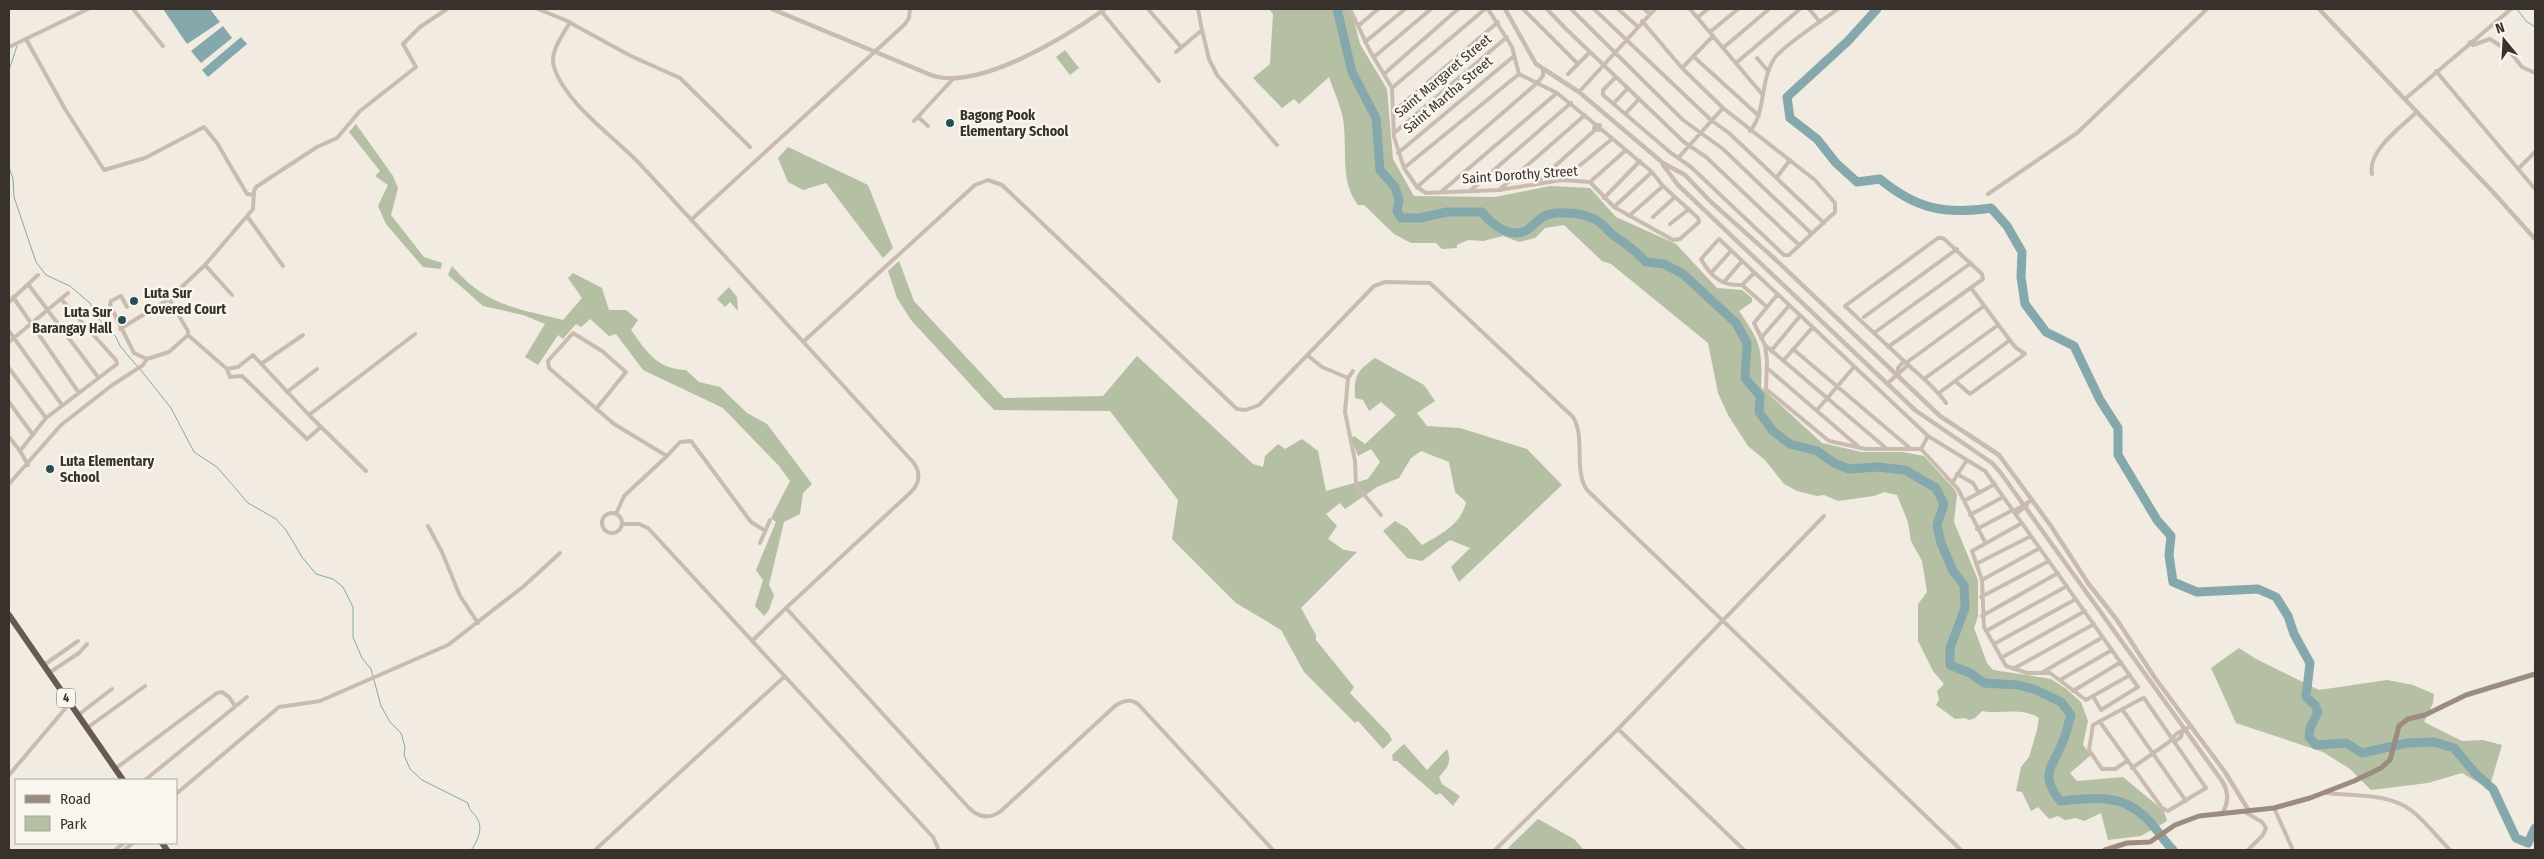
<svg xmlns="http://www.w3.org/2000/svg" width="2544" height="859" viewBox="0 0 2544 859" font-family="'Fira Sans Condensed',sans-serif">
	<rect width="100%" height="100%" fill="#f1ebe2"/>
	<!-- green -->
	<path fill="#b4bfa3" d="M1269,9H1351L1360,44L1387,89L1393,159L1414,196L1495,197L1550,186L1590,188L1616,217L1676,244L1717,288L1742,290L1752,298V302L1739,311C1760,341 1763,349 1761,387L1822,443L1862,452H1903L1924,456L1955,490L1957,495L1954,522L1978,580V616L1974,628L1987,663L1993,670L2051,679L2065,688L2081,702L2088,721L2083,745L2091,755L2070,773L2077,781L2123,777L2164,811L2167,821L2141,836L2108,840L2101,813L2084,821L2076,818L2065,820L2058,816L2049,819L2038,807L2031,811L2022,792L2016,791L2021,767L2029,757L2037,730L2039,718C2021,706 2001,715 1982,711L1975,718L1969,720L1965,718L1955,719L1936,705L1939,700L1937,691L1944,684L1933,671L1918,641V604L1927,592L1922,561L1911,541L1908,522L1897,495L1884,492L1874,496L1838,501L1824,495L1817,496L1797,491L1784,484L1765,460L1748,446L1728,415L1718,393L1708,343L1611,264L1602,261L1564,225L1545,228L1535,238L1519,242L1503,236L1483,241L1468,240L1457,245V248L1442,249L1436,243H1411L1394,234L1364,205H1358C1338,179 1349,143 1342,114C1339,102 1333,89 1329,77L1299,104L1294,99L1282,108L1253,78L1270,64L1273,14Z
		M1065,50L1079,68L1070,75L1056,57Z
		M356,124L393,176L398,188L391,215L424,257L442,263L441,269L423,267L386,224L378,206L388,185L375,176L380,171L349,132Z
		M788,147L868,185L893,248L883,258L826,183L803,190L788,182L778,158Z
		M899,261L914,301L1004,398L1103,396L1137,356L1253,464L1263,467L1265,456L1278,444L1285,449L1302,439L1318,451L1326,491L1368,479L1380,462L1371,449L1358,456L1351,438L1354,436L1365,444L1396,415L1381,402L1369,411L1363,400L1355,398C1354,375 1357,371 1375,358L1424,385L1435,401L1417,413L1427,426L1460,428L1527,449L1562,485L1459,582L1451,567L1470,548L1450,540L1422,561L1407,558L1383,531L1395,521L1407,528L1422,545C1441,534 1461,525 1466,502L1455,492L1449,462L1421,451L1411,458L1399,478L1377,487L1345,509L1340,503L1326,514L1337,526L1328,539L1344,550L1357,552L1301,608L1316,635V640L1354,687L1350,693L1389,734L1392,740L1383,749L1358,721L1355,723L1304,672L1281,630L1236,603L1172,539L1178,500L1110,411L994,410L911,320L897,298L888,271Z
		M452,266C486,306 516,308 563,320L582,298L568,278L573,273L602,288L609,310H626L638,320L631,330C647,352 657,369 686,370L699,382L720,387L747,413L767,424L812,484L803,493L800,514L784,522L769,585L774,595L769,610L764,616L755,606L763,580L756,570L776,522L771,518L790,481L779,466L723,408L643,370L616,334L609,336L590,319L581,327L576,324L563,339L558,335L538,365L525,357L545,324L523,315L483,306L448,275Z
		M729,287L737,297L738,311L730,302L725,307L717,299Z
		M2239,648L2256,659L2319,690L2387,680L2413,685L2434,694L2433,703L2424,722L2462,741L2483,740L2502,745L2489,789L2462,773L2428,783L2371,790L2350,769L2323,752L2236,723L2211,668Z
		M1404,744L1427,770L1447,749C1452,762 1448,767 1439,777L1442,784L1460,796L1453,806L1440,793L1436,795L1397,761H1393L1392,755Z
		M1538,819L1574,839L1584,850H1511L1508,848Z"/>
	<!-- water -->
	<path fill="#84a8ac" d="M163,9H210L220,22L187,44Z
		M223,26L232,38L201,63L191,51Z
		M241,37L247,44L208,77L202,70Z"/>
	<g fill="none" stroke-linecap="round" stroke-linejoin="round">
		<!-- stream -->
		<path stroke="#84a8ac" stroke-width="1" d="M2517,9L2526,21L2535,27
			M9,93V70L17,46
			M9,167L13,179L14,197L36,262L46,275L70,286L91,304L93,313L116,337L120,346L137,366
			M140,369L171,408L194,452L217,467L248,503L276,519L286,530L302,557L316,574L333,579L343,587L353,607V637L362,658L371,669L381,706L390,722L401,733L405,747L404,755L410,769L422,780L468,803C469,812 475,813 478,820C483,829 477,843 471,850"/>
		<!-- river -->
		<path stroke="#84a8ac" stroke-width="9" d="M1337,9L1352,72L1376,118L1380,170L1395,187L1399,200L1397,211L1401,218H1420L1447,212H1482C1491,224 1508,238 1525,231C1534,227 1539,216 1550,214C1564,211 1587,213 1599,222C1604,225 1608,231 1613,235C1625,243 1635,250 1646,262L1664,264L1683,274L1736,323L1747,343L1745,378L1760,396L1759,412L1773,431L1790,444L1817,451L1834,463L1849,469L1877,467L1905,470L1936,488L1944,504L1937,525L1941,543L1953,571L1964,585L1965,608L1950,648V665L1970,673L1984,683L2018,685L2036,690L2061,702L2071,715C2068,723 2067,733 2063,741C2052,769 2039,773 2060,801C2091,798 2121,793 2145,817C2156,827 2163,840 2173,850
			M1877,9L1848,41L1787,97L1790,118L1817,139L1836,163L1857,182L1880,179C1916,209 1945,215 1991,208L2007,226L2022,252L2021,277L2025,304L2046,332L2074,346L2100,400L2118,428V455L2157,520L2171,536L2169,555L2173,582L2197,592L2258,589L2276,597L2288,616L2294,634L2310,663L2306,697L2315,705L2318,712L2310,728L2309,737L2316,745L2346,743L2362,753L2407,743L2434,742L2454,748L2475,773L2493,789L2516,838L2528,843L2535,828"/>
		<!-- minor -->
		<path stroke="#c9bcaf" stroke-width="4" d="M133,9L163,46
			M538,9L565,20L631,56L680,78L750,147
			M1148,9L1181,47
			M1198,9L1202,30
			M1350,9L1370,51L1392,88L1394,137L1404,168L1417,187L1426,193L1499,190L1562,180L1590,182L1614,207L1673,240L1680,239L1699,222L1698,218L1663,186L1652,172L1601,129
			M1488,9L1512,47L1519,74L1557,93L1596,125H1600L1599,130L1594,128L1596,125
			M1523,9L1578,64
			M1547,9L1565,28L1684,142L1706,157L1799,245
			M1571,9L1683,120L1723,149L1811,233
			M1594,9L1711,120L1729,133L1824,223
			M1618,9L1637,26
			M1644,9L1650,14
			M1690,9L1762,94
			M1809,9L1820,22
			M1101,11L1159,81
			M1698,17L1708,9
			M570,22C563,35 549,52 554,67C565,103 613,136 639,163C731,262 821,362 913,462C921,472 920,483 911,492L786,608L969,808C979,818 990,819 1001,811L1115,706C1122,701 1130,698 1138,704L1273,850
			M1358,26L1378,9
			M1710,32L1738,9
			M26,39L65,109L104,170L145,158L204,127L217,143L247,194L254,195
			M1365,42L1405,9
			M2470,42L2473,45L2490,39L2511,53L2522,67L2535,73
			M9,47L88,9
			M1723,48L1769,9
			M1176,52L1202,30L1209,59L1217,75L1277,145
			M1693,56L1759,116
			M1374,57L1431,9
			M1757,58L1768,71
			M1736,63L1800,9
			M1682,68L1713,36
			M2436,71L2535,189
			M1385,73L1458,9
			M1568,74L1590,52
			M1616,77L1603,90V95L1671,153L1691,167L1784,255H1789L1835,212V203L1815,180L1723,108L1682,68L1642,21
			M1392,88L1485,9
			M1579,92L1655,9
			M2405,99L2511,9
			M1614,103L1628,88
			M1393,112L1498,22
			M1625,114L1639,99
			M918,117L928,126
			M914,121L953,79
			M1750,131C1766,112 1760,81 1774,59C1780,48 1825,18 1838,9
			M1394,133L1507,37
			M1398,153L1514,56
			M1679,157L1723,108
			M1404,168L1519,74
			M2518,169L2535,152
			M2372,174C2367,151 2402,126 2417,112
			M1777,177L1790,160
			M1562,180L1612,139
			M1590,182L1626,150
			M1534,185L1595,130
			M1417,187L1536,84L1543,76V70
			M1471,190L1571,103
			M1499,190L1585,115
			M1441,192L1557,93
			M1988,194L2077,133L2207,9
			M1604,198L1640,161
			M1614,207L1652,172
			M247,216L283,266
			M1629,216L1663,186
			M1653,217L1675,197
			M691,220L905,24L909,18L910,9
			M1670,224L1689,209
			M205,265L232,295
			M1711,273L1731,251
			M1724,282L1742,261
			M28,284L98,377
			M1742,285L1754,273
			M1777,295L1754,323L1765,345L1767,361L1766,389L1829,441L1866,449H1921L1958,489L1985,542
			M13,297L79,393
			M9,302L38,275
			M127,307L121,296L111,301L110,305L134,353L147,359
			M1767,307L1742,285C1722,286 1711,277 1701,259L1719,239L1928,436L1985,471L2138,687L2101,710L2093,696
			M1864,317L1957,249
			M120,329L169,299L205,265L253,209L254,191L256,187L317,147L337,138L360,111L416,67L403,44L420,27L447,9
			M9,331L62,405
			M1874,333L1971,263
			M188,335L227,369L230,377L242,376L307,439L321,427
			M1761,338L1788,307
			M9,342L68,293
			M803,342L975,185L988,180L1002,185L1237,409L1246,410L1259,405L1374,286L1385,282L1430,283L1573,417C1586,438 1573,469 1587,490L1961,850
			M1765,345L1887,449
			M1888,347L1983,279L1982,274L1943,238H1938L1845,306C1865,325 1885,343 1905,362C1919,375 1935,387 1946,403
			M1793,349L1911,449
			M1771,351L1800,316
			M1307,355L1322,367L1348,378
			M1783,361L1812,328
			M1906,363L1984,306
			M261,364L303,335
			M9,368L46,418
			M1767,368L1860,448
			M227,369L238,367L253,355L309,415L415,334
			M1353,371L1348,378L1345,412L1355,461L1356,485L1381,515
			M1898,372V368L1904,361
			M1924,379L1998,325
			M1955,381L1970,394L2025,354L2015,347L1971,288
			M1888,383L1908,365
			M287,392L317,369
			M1939,393L2010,340
			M9,402L33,435
			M596,409L626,372L602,351L573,333L548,361L549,368L614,424L667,456L624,496L616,514
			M1817,410L1854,367
			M309,415L366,471
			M9,437L20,451L46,418L117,364L116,360L61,299
			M1921,449L1928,436
			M20,451L28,465
			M667,456L680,442L691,441L751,522L764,530
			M1957,474L1973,483L1979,493
			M1952,483L1967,460
			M9,484L61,425L111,386L143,365L147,359L169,352L188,335V331L169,299
			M1964,501L1995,484
			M2014,511L2032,500
			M602 523a10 10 0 1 1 20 0a10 10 0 1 1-20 0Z
			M2016,514L2027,505
			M1970,515L2003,497
			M2022,523L1972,551L1982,580L1984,627L2006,666L2027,673H2050L2086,700L2130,675
			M622,524H639L648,528L933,837L939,850
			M428,526L442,552L460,596L478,623
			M1977,529L2013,510
			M760,543L770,520
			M1976,564L2031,536
			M1982,580L2040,548
			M1981,597L2049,561
			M1982,616L2058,573
			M1986,631L2067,586
			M752,641L786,608
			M1994,644L2076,599
			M2001,658L2085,611
			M44,665L78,641
			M2013,669L2094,624
			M2043,672L2103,637
			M49,673L79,653L87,644
			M2060,680L2112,650
			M2073,691L2121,662
			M2122,709L2186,801
			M78,715L112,689
			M2100,722L2162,808L2168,811L2206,788L2144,698L2141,699L2093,725L2089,750L2102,769H2115L2127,761
			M87,728L145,686
			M1618,729L1744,850
			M2174,742L2181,737L2182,733
			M2132,768L2169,742L2176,734L2191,726
			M115,769L217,693L222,692L229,697L235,706
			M9,775L70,703
			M145,780L247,697
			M2326,793C2353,796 2390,793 2412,811C2426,822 2438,838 2450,850
			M176,794L279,707L320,701L448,645L524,586L560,553
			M2274,808L2293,850
			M2245,812L2262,822L2266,828L2263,835L2248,850
			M115,850L124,843
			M124,850L133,843
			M595,850L784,677
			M1495,850L1618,729L1824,516"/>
		<!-- tertiary -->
		<path stroke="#c9bcaf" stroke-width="4.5" d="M772,9L931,75C978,92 1067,36 1105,9
			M1505,9L1536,64L1579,92L1663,163L1685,175L1710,201L1775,259L1940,416L1999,455L2051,526L2088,583L2117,620L2155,678L2225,772L2249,811
			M2319,9L2492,191L2535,239
			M1663,165L1678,185L1915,410L1992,463L2000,472L2222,781C2229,792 2229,802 2222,814"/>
		<!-- secondary -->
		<path stroke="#9c8c80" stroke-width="5" d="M2105,850L2127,843L2150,842L2175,825L2199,816L2274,808L2310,798L2354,781L2381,768L2390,760L2399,726L2408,719L2425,715L2466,695L2535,674"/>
		<!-- trunk -->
		<path stroke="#685a52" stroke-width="6" d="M9,615L123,780
			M162,843L167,850"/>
	</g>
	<!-- markers -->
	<g fill="#265056" stroke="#f9f5ef" stroke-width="2">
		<circle cx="950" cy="123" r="5"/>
		<circle cx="134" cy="301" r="5"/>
		<circle cx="122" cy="320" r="5"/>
		<circle cx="50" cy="469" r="5"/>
	</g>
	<g text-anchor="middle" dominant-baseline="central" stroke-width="5" stroke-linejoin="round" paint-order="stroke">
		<!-- shield labels -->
		<rect fill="#f9f5ef" stroke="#726c66" stroke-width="1" x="57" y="688.5" width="18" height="19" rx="4"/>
		<g font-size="12" font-weight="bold" fill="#38312c">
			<text x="66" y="698">4</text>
		</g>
		<!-- street labels -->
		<g font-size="14" fill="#38312c" stroke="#f9f5ef">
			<text transform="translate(1443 76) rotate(-40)">Saint Margaret Street</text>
			<text transform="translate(1448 95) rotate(-40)">Saint Martha Street</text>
			<text transform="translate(1520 175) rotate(-4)">Saint Dorothy Street</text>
		</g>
		<!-- poi labels -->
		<g font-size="14" font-weight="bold" fill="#38312c" stroke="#f9f5ef" text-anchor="start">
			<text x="960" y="115">Bagong Pook<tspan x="960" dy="16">Elementary School</tspan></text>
			<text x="144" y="293">Luta Sur<tspan x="144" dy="16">Covered Court</tspan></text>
			<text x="112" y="312" text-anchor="end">Luta Sur<tspan x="112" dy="16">Barangay Hall</tspan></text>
			<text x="60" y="461">Luta Elementary<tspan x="60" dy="16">School</tspan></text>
		</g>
	</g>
	<!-- border -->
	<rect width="2544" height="859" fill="none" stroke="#38312c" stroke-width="20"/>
	<!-- legend -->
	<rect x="15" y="779" width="162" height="65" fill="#f9f5ef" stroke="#aca7a1"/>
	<rect x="25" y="795" width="25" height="8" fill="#9c8c80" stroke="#aca7a1"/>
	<text x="60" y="804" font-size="15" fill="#38312c">Road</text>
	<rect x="25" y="816" width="25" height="15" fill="#b4bfa3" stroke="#aca7a1"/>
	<text x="60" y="829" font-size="15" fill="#38312c">Park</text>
	<!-- north arrow -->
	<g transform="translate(2504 40) rotate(342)" stroke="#f9f5ef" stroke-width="4" paint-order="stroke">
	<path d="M0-4L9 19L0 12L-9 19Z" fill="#38312c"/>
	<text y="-8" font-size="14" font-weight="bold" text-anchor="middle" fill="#38312c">N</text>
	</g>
</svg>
